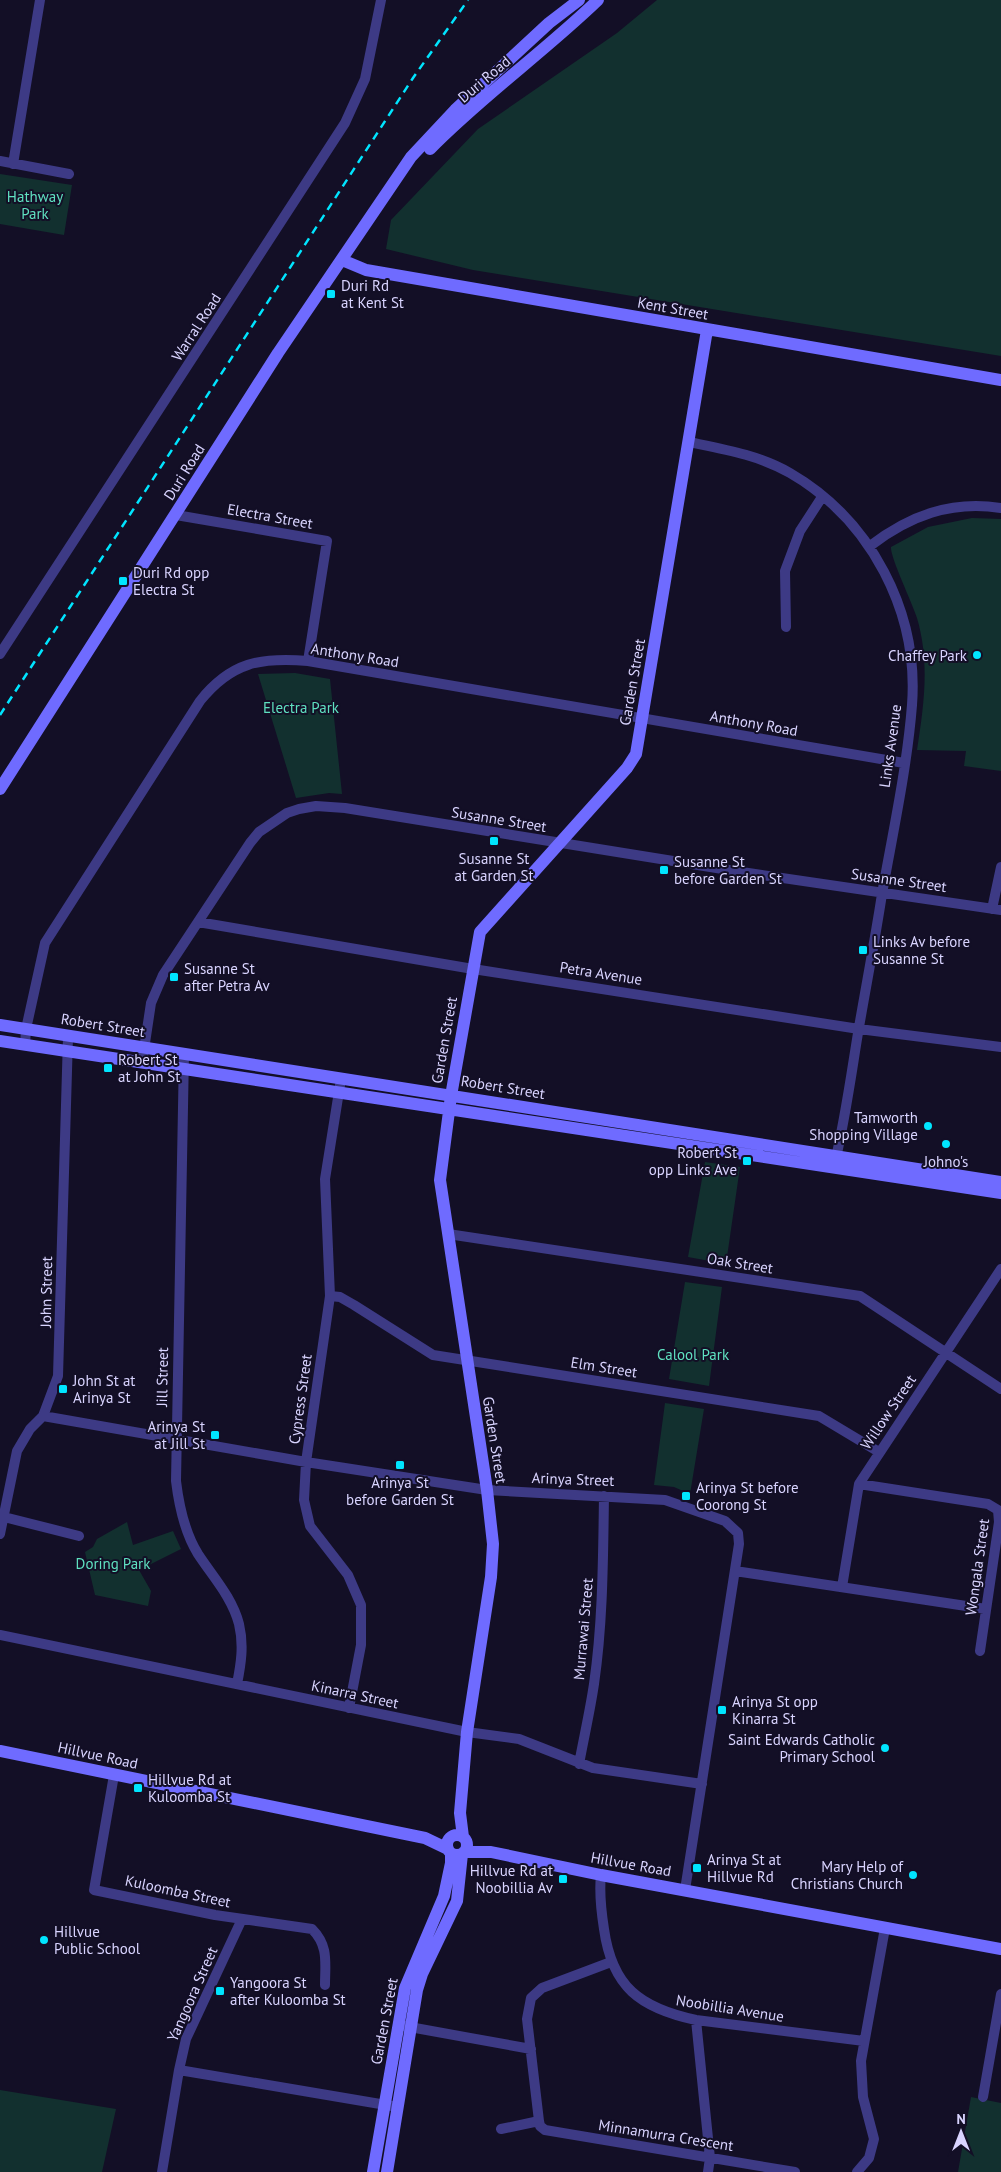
<svg xmlns="http://www.w3.org/2000/svg" width="1001" height="2172" viewBox="0 0 1001 2172" font-family="'PT Sans',sans-serif">
	<rect width="100%" height="100%" fill="#130f26"/>
	<!-- green -->
	<path fill="#12302f" d="M657,0H1001V356L473,270L386,249L391,220L478,129L617,33Z
		M0,174L72,185L64,235L0,224Z
		M972,518L1001,519V771L964,766L966,751L917,750C924,705 930,662 917,618C912,602 890,557 891,547L928,527Z
		M295,673L330,679L342,794L329,793L296,798L258,674Z
		M705,1162L740,1167L726,1264L688,1257Z
		M685,1282L722,1287L709,1386L669,1379Z
		M665,1403L704,1409L690,1494L674,1487L654,1485Z
		M127,1522L133,1545L173,1531L181,1549L139,1570L151,1591L148,1606L95,1595L85,1552L93,1547L97,1539Z
		M0,2090L116,2109L102,2172H0Z
		M971,2097L1001,2103V2172H958Z"/>
	<g fill="none" stroke-linecap="round" stroke-linejoin="round">
		<!-- street -->
		<path stroke="#3d3a85" stroke-width="10" d="M0,161L69,174
			M13,164L40,0
			M689,442C723,449 759,455 790,473C871,520 919,612 912,705C907,768 893,832 882,894C875,940 866,986 858,1033C851,1076 845,1120 835,1162
			M176,515L327,541L308,661
			M870,546C909,516 951,500 1001,508
			M786,627L785,571L800,531L822,497
			M0,654L345,123L365,79L381,0
			M992,909L1001,867
			M198,922L473,969L859,1029L1001,1047
			M25,1045L26,1029L45,943L200,701C231,662 261,657 308,661L904,763
			M184,1054L176,1481C179,1506 185,1533 198,1554C213,1577 232,1597 239,1624C244,1645 241,1664 237,1684
			M142,1063L151,1003L163,975L250,843L259,832L287,813L299,809L316,806L345,808L735,871L1001,910
			M341,1079L325,1179L330,1296L306,1462L304,1500L310,1526L348,1575L361,1605V1645L349,1708
			M448,1234L860,1296L1001,1389
			M330,1296L340,1297L354,1305L433,1355L819,1416L879,1452
			M43,1416L306,1462L487,1490L665,1500L725,1521L738,1533L739,1544L685,1890
			M859,1484L988,1504L998,1510L999,1522L980,1651
			M4,1517L79,1536
			M0,1534L17,1451L30,1429L43,1416L58,1376L68,1037
			M735,1571L986,1609
			M842,1587L859,1484L1001,1269
			M0,1635L467,1732L519,1739L593,1768L702,1784
			M579,1764C584,1737 590,1711 594,1684C603,1622 603,1559 604,1496
			M114,1775L94,1890L215,1915L312,1929C329,1946 325,1963 325,1985
			M601,1875C599,1893 601,1910 604,1929C612,1987 640,2008 696,2020L864,2041
			M696,2020L710,2158L708,2172
			M404,2026L531,2049
			M179,2070L392,2106
			M983,2097L1001,1994
			M539,2121L527,2019L531,1998L542,1988L611,1962
			M501,2129L539,2121L540,2126L545,2130L795,2172
			M162,2172L179,2070L186,2039L242,1919
			M857,2172L869,2158L874,2139L863,2097L861,2061L885,1928"/>
		<!-- secondary -->
		<path stroke="#6f6bff" stroke-width="12" d="M430,149C482,96 544,52 598,0
			M342,260L366,270L1001,380
			M0,789L278,353L411,157L455,110L549,23L579,0
			M0,1025L1001,1182
			M0,1041L1001,1193
			M0,1751L425,1838L448,1849
			M447 1845a10 10 0 1 1 20 0a10 10 0 1 1-20 0Z
			M463,1837L460,1813L467,1732L491,1577L493,1544L487,1490L440,1180L451,1096L480,932L627,768L636,754L707,330
			M464,1852H491L601,1875L1001,1949
			M373,2172L405,1988L444,1896L451,1863V1853
			M387,2172L417,1990L422,1974L457,1901L462,1854"/>
		<!-- rail -->
		<path stroke="#00e5ff" stroke-width="2.5" stroke-dasharray="8 6" stroke-linecap="butt" d="M0,715L413,78L468,0"/>
	</g>
	<!-- markers -->
	<g fill="#00e5ff" stroke="#130f26" stroke-width="2">
		<rect x="326" y="289" width="10" height="10" rx="2.5"/>
		<rect x="118" y="576" width="10" height="10" rx="2.5"/>
		<circle cx="977" cy="655" r="5"/>
		<rect x="489" y="836" width="10" height="10" rx="2.5"/>
		<rect x="659" y="865" width="10" height="10" rx="2.5"/>
		<rect x="858" y="945" width="10" height="10" rx="2.5"/>
		<rect x="169" y="972" width="10" height="10" rx="2.5"/>
		<rect x="103" y="1063" width="10" height="10" rx="2.5"/>
		<circle cx="928" cy="1126" r="5"/>
		<circle cx="946" cy="1144" r="5"/>
		<rect x="742" y="1156" width="10" height="10" rx="2.5"/>
		<rect x="58" y="1384" width="10" height="10" rx="2.5"/>
		<rect x="210" y="1430" width="10" height="10" rx="2.5"/>
		<rect x="395" y="1460" width="10" height="10" rx="2.5"/>
		<rect x="681" y="1491" width="10" height="10" rx="2.5"/>
		<rect x="717" y="1705" width="10" height="10" rx="2.5"/>
		<circle cx="885" cy="1748" r="5"/>
		<rect x="133" y="1783" width="10" height="10" rx="2.5"/>
		<rect x="692" y="1863" width="10" height="10" rx="2.5"/>
		<circle cx="913" cy="1875" r="5"/>
		<rect x="558" y="1874" width="10" height="10" rx="2.5"/>
		<circle cx="44" cy="1940" r="5"/>
		<rect x="215" y="1986" width="10" height="10" rx="2.5"/>
	</g>
	<g text-anchor="middle" dominant-baseline="central" stroke-width="4" stroke-linejoin="round" paint-order="stroke">
		<!-- street labels -->
		<g font-size="15" fill="#d9d4ff" stroke="#130f26">
			<text transform="translate(484 79) rotate(-40)">Duri Road</text>
			<text transform="translate(673 308) rotate(10)">Kent Street</text>
			<text transform="translate(196 327) rotate(-57)">Warral Road</text>
			<text transform="translate(184 472) rotate(-58)">Duri Road</text>
			<text transform="translate(270 516) rotate(10)">Electra Street</text>
			<text transform="translate(355 655) rotate(9)">Anthony Road</text>
			<text transform="translate(632 682) rotate(-80)">Garden Street</text>
			<text transform="translate(754 723) rotate(10)">Anthony Road</text>
			<text transform="translate(890 746) rotate(-82)">Links Avenue</text>
			<text transform="translate(499 819) rotate(9)">Susanne Street</text>
			<text transform="translate(899 880) rotate(8)">Susanne Street</text>
			<text transform="translate(601 973) rotate(9)">Petra Avenue</text>
			<text transform="translate(103 1025) rotate(9)">Robert Street</text>
			<text transform="translate(444 1040) rotate(-80)">Garden Street</text>
			<text transform="translate(503 1087) rotate(9)">Robert Street</text>
			<text transform="translate(740 1263) rotate(9)">Oak Street</text>
			<text transform="translate(46 1292) rotate(-89)">John Street</text>
			<text transform="translate(604 1367) rotate(9)">Elm Street</text>
			<text transform="translate(162 1377) rotate(-89)">Jill Street</text>
			<text transform="translate(300 1399) rotate(-82)">Cypress Street</text>
			<text transform="translate(888 1412) rotate(-56)">Willow Street</text>
			<text transform="translate(495 1440) rotate(81)">Garden Street</text>
			<text transform="translate(573 1479) rotate(2)">Arinya Street</text>
			<text transform="translate(977 1567) rotate(-82)">Wongala Street</text>
			<text transform="translate(583 1629) rotate(-85)">Murrawai Street</text>
			<text transform="translate(355 1694) rotate(12)">Kinarra Street</text>
			<text transform="translate(98 1755) rotate(12)">Hillvue Road</text>
			<text transform="translate(631 1864) rotate(10)">Hillvue Road</text>
			<text transform="translate(178 1891) rotate(12)">Kuloomba Street</text>
			<text transform="translate(192 1994) rotate(-66)">Yangoora Street</text>
			<text transform="translate(730 2008) rotate(9)">Noobillia Avenue</text>
			<text transform="translate(384 2021) rotate(-79)">Garden Street</text>
			<text transform="translate(666 2135) rotate(9)">Minnamurra Crescent</text>
		</g>
		<!-- park labels -->
		<g font-size="15" fill="#5fe0c0" stroke="#130f26">
			<text x="35" y="196">Hathway<tspan x="35" dy="17">Park</tspan></text>
			<text x="301" y="707">Electra Park</text>
			<text x="693" y="1354">Calool Park</text>
			<text x="113" y="1563">Doring Park</text>
		</g>
		<!-- poi labels -->
		<g font-size="15" fill="#d9d4ff" stroke="#130f26" text-anchor="start">
			<text x="341" y="285">Duri Rd<tspan x="341" dy="17">at Kent St</tspan></text>
			<text x="133" y="572">Duri Rd opp<tspan x="133" dy="17">Electra St</tspan></text>
			<text x="967" y="655" text-anchor="end">Chaffey Park</text>
			<text x="494" y="858" text-anchor="middle">Susanne St<tspan x="494" dy="17">at Garden St</tspan></text>
			<text x="674" y="861">Susanne St<tspan x="674" dy="17">before Garden St</tspan></text>
			<text x="873" y="941">Links Av before<tspan x="873" dy="17">Susanne St</tspan></text>
			<text x="184" y="968">Susanne St<tspan x="184" dy="17">after Petra Av</tspan></text>
			<text x="118" y="1059">Robert St<tspan x="118" dy="17">at John St</tspan></text>
			<text x="918" y="1117" text-anchor="end">Tamworth<tspan x="918" dy="17">Shopping Village</tspan></text>
			<text x="737" y="1152" text-anchor="end">Robert St<tspan x="737" dy="17">opp Links Ave</tspan></text>
			<text x="946" y="1161" text-anchor="middle">Johno's</text>
			<text x="73" y="1380">John St at<tspan x="73" dy="17">Arinya St</tspan></text>
			<text x="205" y="1426" text-anchor="end">Arinya St<tspan x="205" dy="17">at Jill St</tspan></text>
			<text x="400" y="1482" text-anchor="middle">Arinya St<tspan x="400" dy="17">before Garden St</tspan></text>
			<text x="696" y="1487">Arinya St before<tspan x="696" dy="17">Coorong St</tspan></text>
			<text x="732" y="1701">Arinya St opp<tspan x="732" dy="17">Kinarra St</tspan></text>
			<text x="875" y="1739" text-anchor="end">Saint Edwards Catholic<tspan x="875" dy="17">Primary School</tspan></text>
			<text x="148" y="1779">Hillvue Rd at<tspan x="148" dy="17">Kuloomba St</tspan></text>
			<text x="707" y="1859">Arinya St at<tspan x="707" dy="17">Hillvue Rd</tspan></text>
			<text x="903" y="1866" text-anchor="end">Mary Help of<tspan x="903" dy="17">Christians Church</tspan></text>
			<text x="553" y="1870" text-anchor="end">Hillvue Rd at<tspan x="553" dy="17">Noobillia Av</tspan></text>
			<text x="54" y="1931">Hillvue<tspan x="54" dy="17">Public School</tspan></text>
			<text x="230" y="1982">Yangoora St<tspan x="230" dy="17">after Kuloomba St</tspan></text>
		</g>
	</g>
	<!-- north arrow -->
	<g transform="translate(961 2132)" stroke="#130f26" stroke-width="4" paint-order="stroke">
	<path d="M0-4L9 19L0 12L-9 19Z" fill="#d9d4ff"/>
	<text y="-8" font-size="14" font-weight="bold" text-anchor="middle" fill="#d9d4ff">N</text>
	</g>
</svg>
